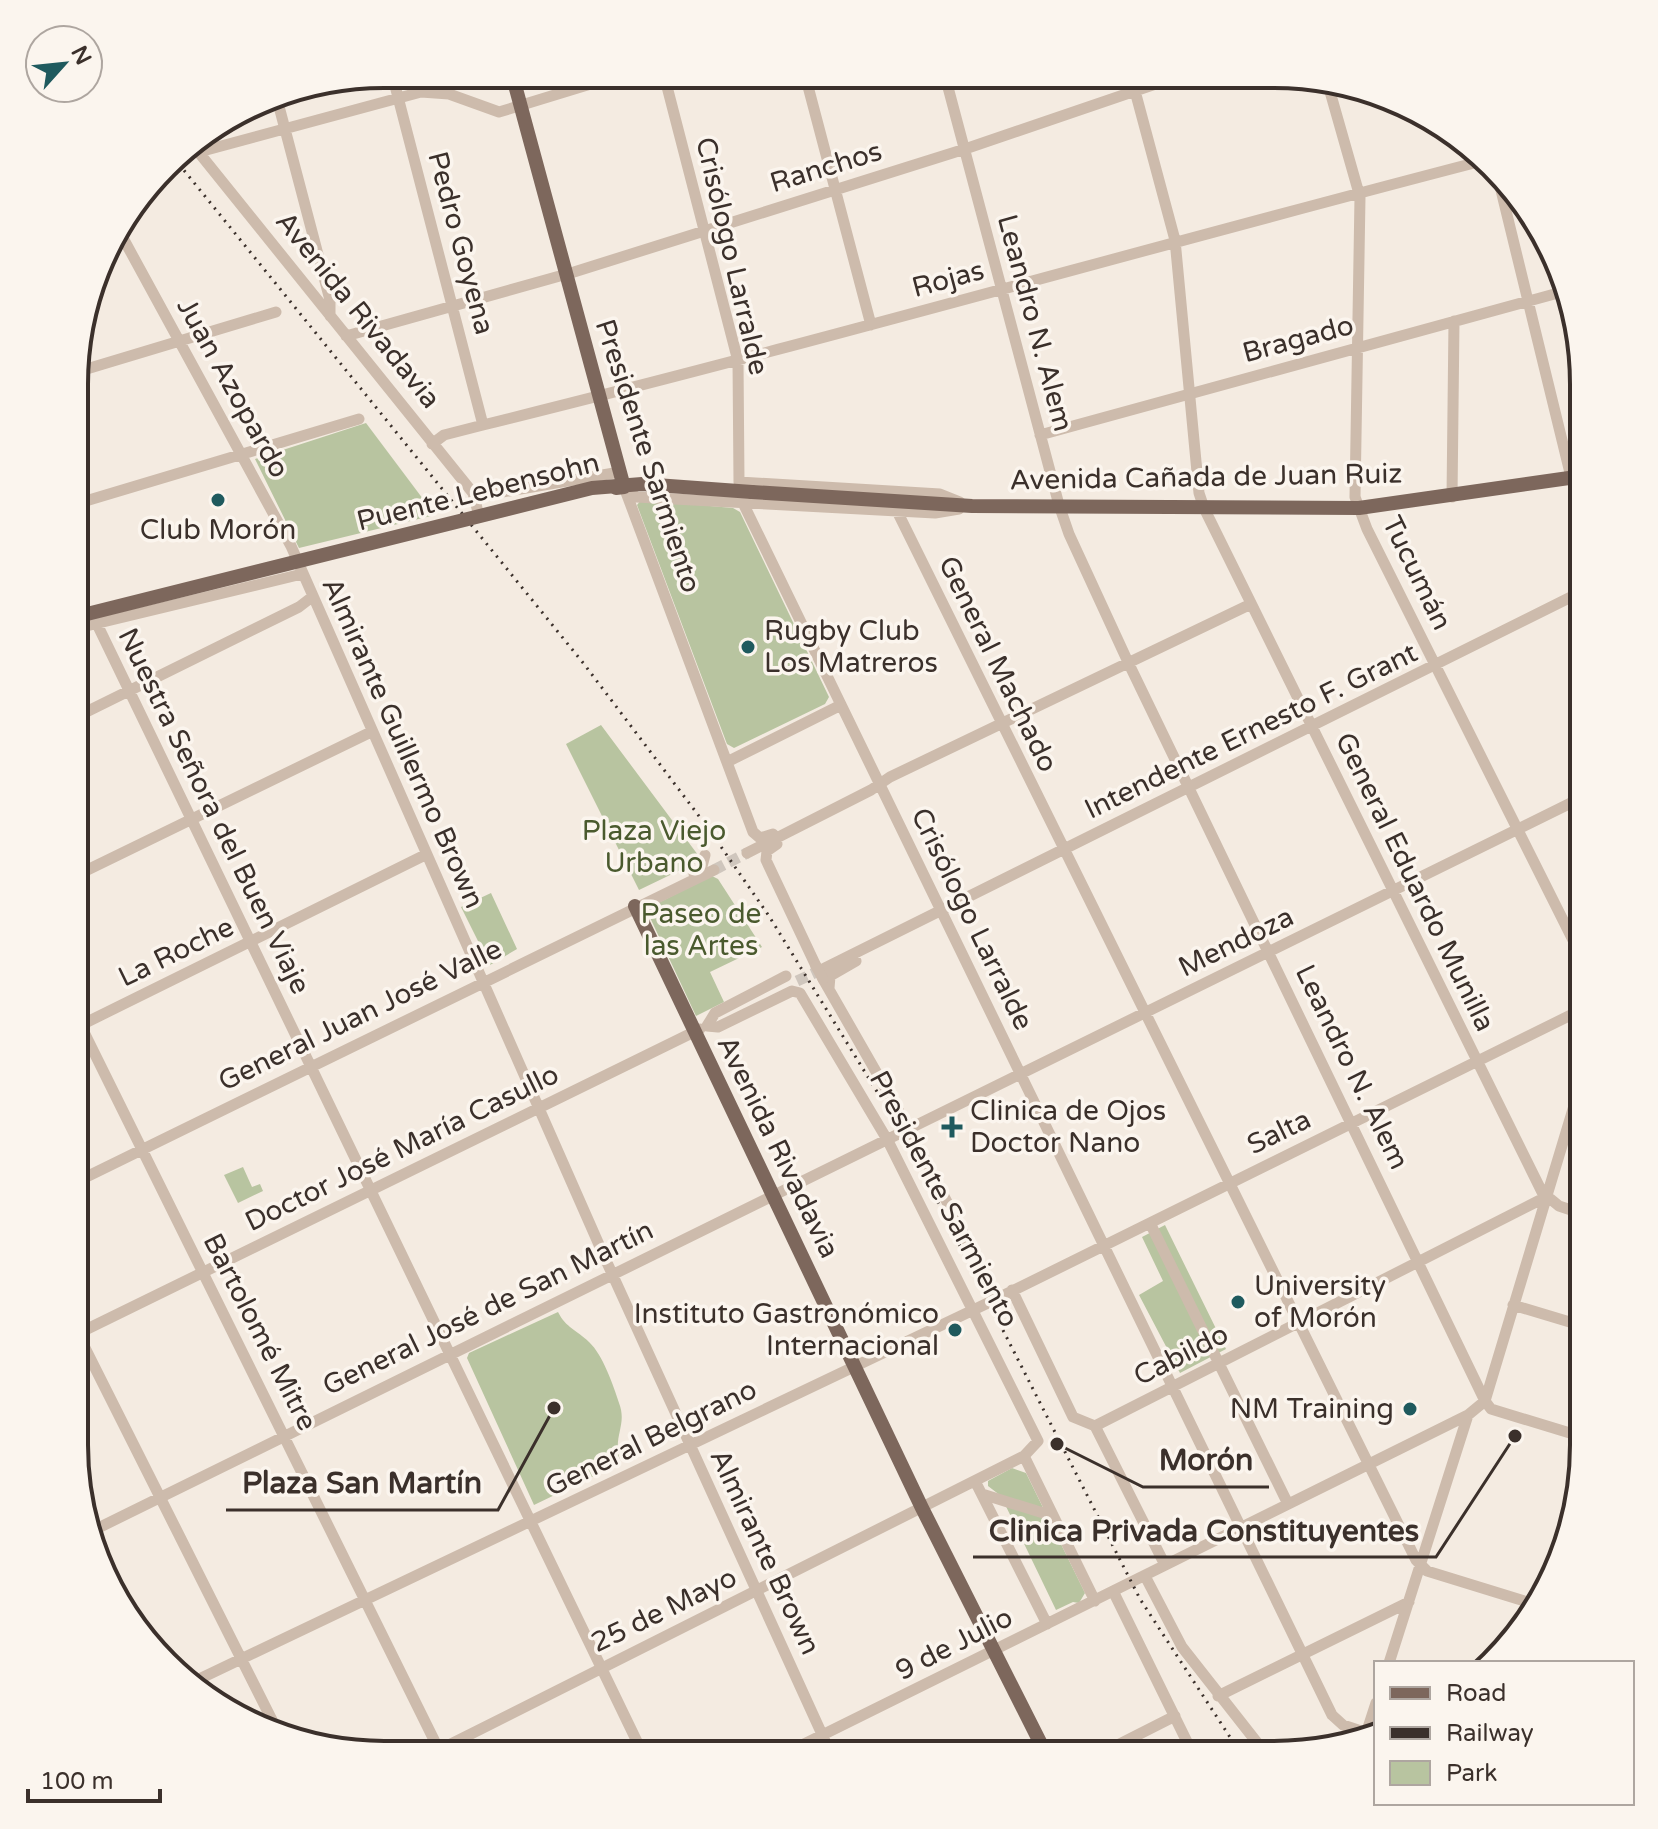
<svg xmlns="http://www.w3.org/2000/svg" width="1658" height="1829" viewBox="0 0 1658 1829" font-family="'Varela Round',sans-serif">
	<rect width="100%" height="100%" fill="#f4ebe1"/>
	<!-- green -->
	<path fill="#b8c4a0" d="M366,423L435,515L299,548L255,459Z
		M641,500L733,508L740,512L829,697L825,704L734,748L727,744L637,505Z
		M601,725L698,855L695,863L639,890L566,744Z
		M712,876L718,879L762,947L710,972L724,1002L696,1016L646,909Z
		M491,893L517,949L490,965L461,907Z
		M243,1167L252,1187L260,1184L263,1191L238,1203L224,1175Z
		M1165,1225L1226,1349L1180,1373L1139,1295L1163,1281L1142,1237Z
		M558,1312C566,1328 577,1330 589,1342C603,1355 613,1385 619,1403C628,1426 611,1437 621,1463L534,1505L467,1358L469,1353Z
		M1012,1468L1026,1473L1085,1593L1079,1603L1073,1602L1056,1610L1001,1496L988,1486V1481Z"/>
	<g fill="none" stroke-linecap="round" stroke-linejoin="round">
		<!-- minor-tunnel -->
		<path stroke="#cfc6bd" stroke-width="11" stroke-dasharray="11 5.5" stroke-linecap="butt" d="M714,870L747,853
			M797,981L823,969"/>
		<!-- minor -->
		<path stroke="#cdbbac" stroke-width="11" d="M392,74L483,425
			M664,75L738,361L739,482L743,503L1332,1715L1343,1725L1376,1736
			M805,75L871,325
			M945,76L1059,505L1069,534L1128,662L1485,1401L1491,1409L1583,1437
			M1131,76L1175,240L1199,493L1204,508L1542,1192L1559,1206L1583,1214
			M1327,81L1360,197L1355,497L1367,529L1583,960
			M276,95L330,300V316
			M192,144L473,493L478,512
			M199,152L421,92L449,94L499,112L620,75
			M1499,182L1571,477
			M117,227L291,546L604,1256L831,1754
			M346,336L574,272L965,149L1179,76
			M80,371L276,312
			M1040,435L1569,290
			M432,444L444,435L483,425C816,343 1146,248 1478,162
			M739,482L940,494L960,502
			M624,487L753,832L760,838L773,834
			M625,487L636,497L935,513L959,509
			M473,493L485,495L620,472
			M1452,497L1454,321
			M79,503L359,419
			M897,511L1416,1560L1427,1571L1537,1605
			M79,602V585
			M97,624L643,1754
			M78,628L302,574
			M78,716L299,607L312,597
			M727,762L841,705
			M777,844L767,851L766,860L816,966
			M747,853L871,790L890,777L1251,604
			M694,874L701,870L705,855
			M77,875L371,732
			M823,969L1583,591
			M823,979L910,1131L997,1298
			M829,988L830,976L856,961
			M77,1018L441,1754
			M707,1026L715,1013L786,976
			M77,1027L425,855
			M76,1182L714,870
			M1150,1223L1288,1504
			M1012,1290L1073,1417L1095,1426
			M1513,1305L1583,1326
			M76,1330L276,1728
			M75,1335L700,1029
			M1485,1401L1583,1076
			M1095,1426L1546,1197
			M1095,1426L1165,1565
			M1024,1456L1095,1601
			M975,1481L1047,1624
			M982,1494L1053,1516
			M88,1533L1583,797
			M1145,1576L1182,1647L1266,1754
			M1113,1591L1193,1754
			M1389,1663L1468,1415
			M195,1681L990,1302L1583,1009
			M1218,1696L1409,1602
			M1364,1740L1376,1703
			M431,1754L1024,1456L1038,1441L888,1141L800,993L792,991L718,1027L707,1026
			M784,1754L1468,1415L1485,1401
			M1100,1754L1175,1716"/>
		<!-- major -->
		<path stroke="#7d675c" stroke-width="14" d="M512,74L624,487L616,488
			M752,492L972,506L1359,508L1583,476
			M635,906L922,1508L1046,1754"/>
		<!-- rail -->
		<path stroke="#3b302b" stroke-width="3" stroke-dasharray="2 6" stroke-linecap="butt" d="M174,158L584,664L708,828L769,916L903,1134L1140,1599L1241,1754"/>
		<!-- minor-bridge -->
		<path stroke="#cdbbac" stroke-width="11" d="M816,966L823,979"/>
		<!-- major-bridge -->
		<path stroke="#7d675c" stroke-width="14" d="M79,616L592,488L642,484L752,492"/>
	</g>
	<!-- markers -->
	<g fill="#1f5a5e" stroke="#fbf5ee" stroke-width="3">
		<circle cx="218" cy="500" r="8"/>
		<circle cx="748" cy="647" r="8"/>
		<path d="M948 1115h8v8h8v8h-8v8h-8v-8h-8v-8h8z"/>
		<circle cx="1238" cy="1302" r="8"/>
		<circle cx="955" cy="1330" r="8"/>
		<circle cx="1410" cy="1409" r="8"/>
	</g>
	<g text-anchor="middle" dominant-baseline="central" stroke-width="7" stroke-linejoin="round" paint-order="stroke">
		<!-- street labels -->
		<g font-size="28" fill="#3b302b" stroke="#fbf5ee">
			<text transform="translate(826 167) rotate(-17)">Ranchos</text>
			<text transform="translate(461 243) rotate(75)">Pedro Goyena</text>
			<text transform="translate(732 256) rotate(77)">Crisólogo Larralde</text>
			<text transform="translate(948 279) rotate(-15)">Rojas</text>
			<text transform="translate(358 310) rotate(51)">Avenida Rivadavia</text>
			<text transform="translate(1035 323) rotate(75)">Leandro N. Alem</text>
			<text transform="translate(1298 339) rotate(-15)">Bragado</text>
			<text transform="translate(233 388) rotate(61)">Juan Azopardo</text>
			<text transform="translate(648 456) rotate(72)">Presidente Sarmiento</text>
			<text transform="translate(1206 477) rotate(-1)">Avenida Cañada de Juan Ruiz</text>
			<text transform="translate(478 492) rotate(-14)">Puente Lebensohn</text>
			<text transform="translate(1417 573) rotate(64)">Tucumán</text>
			<text transform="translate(998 664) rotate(64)">General Machado</text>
			<text transform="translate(1251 731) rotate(-26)">Intendente Ernesto F. Grant</text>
			<text transform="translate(403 743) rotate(66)">Almirante Guillermo Brown</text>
			<text transform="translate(214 811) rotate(64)">Nuestra Señora del Buen Viaje</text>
			<text transform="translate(1415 882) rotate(64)">General Eduardo Munilla</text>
			<text transform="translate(972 919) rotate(64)">Crisólogo Larralde</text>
			<text transform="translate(1236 942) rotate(-26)">Mendoza</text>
			<text transform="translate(176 952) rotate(-26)">La Roche</text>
			<text transform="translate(360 1015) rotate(-26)">General Juan José Valle</text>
			<text transform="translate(1352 1067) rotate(64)">Leandro N. Alem</text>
			<text transform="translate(1279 1132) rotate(-26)">Salta</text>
			<text transform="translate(778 1147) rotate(64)">Avenida Rivadavia</text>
			<text transform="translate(402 1148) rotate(-26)">Doctor José María Casullo</text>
			<text transform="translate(944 1199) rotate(62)">Presidente Sarmiento</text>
			<text transform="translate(488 1308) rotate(-26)">General José de San Martín</text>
			<text transform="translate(260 1332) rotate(63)">Bartolomé Mitre</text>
			<text transform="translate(1181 1355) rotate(-27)">Cabildo</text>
			<text transform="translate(651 1438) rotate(-26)">General Belgrano</text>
			<text transform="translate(765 1552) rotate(65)">Almirante Brown</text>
			<text transform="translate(664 1610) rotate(-26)">25 de Mayo</text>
			<text transform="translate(954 1644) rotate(-27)">9 de Julio</text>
		</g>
		<!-- poi labels -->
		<g font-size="28" fill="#3b302b" stroke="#fbf5ee" text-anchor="start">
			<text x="218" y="530" text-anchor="middle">Club Morón</text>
			<text x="764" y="631">Rugby Club<tspan x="764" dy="32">Los Matreros</tspan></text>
			<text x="970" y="1111">Clinica de Ojos<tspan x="970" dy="32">Doctor Nano</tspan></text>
			<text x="1254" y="1286">University<tspan x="1254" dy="32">of Morón</tspan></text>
			<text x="939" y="1314" text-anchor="end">Instituto Gastronómico<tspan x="939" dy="32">Internacional</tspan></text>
			<text x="1394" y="1409" text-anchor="end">NM Training</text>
		</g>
		<!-- park labels -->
		<g font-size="28" fill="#4a5a2e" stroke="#fbf5ee">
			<text x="654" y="831">Plaza Viejo<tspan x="654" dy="32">Urbano</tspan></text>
			<text x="701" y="914">Paseo de<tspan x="701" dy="32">las Artes</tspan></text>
		</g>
	</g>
	<!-- crop -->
	<path d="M0 0H1658V1829H0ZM384 88H1274A296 296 0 0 1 1570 384V1445A296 296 0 0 1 1274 1741H384A296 296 0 0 1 88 1445V384A296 296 0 0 1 384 88Z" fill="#fbf5ee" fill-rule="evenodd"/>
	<path fill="none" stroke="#3b302b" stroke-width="4" d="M384 88H1274A296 296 0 0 1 1570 384V1445A296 296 0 0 1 1274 1741H384A296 296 0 0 1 88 1445V384A296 296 0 0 1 384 88Z"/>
	<!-- callouts -->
	<path fill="none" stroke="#3b302b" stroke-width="3" d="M1057 1444L1143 1487H1269M554 1408L498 1510H226M1515 1436L1436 1557H973"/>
	<g fill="#3b302b" stroke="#fbf5ee" stroke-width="3">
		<circle cx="1057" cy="1444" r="8"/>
		<circle cx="554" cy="1408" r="8"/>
		<circle cx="1515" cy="1436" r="8"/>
	</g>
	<g font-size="30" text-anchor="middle" font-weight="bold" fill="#3b302b" stroke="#fbf5ee" stroke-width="7" stroke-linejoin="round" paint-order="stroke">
		<text x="1206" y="1470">Morón</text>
		<text x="362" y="1493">Plaza San Martín</text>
		<text x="1204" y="1541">Clinica Privada Constituyentes</text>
	</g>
	<!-- legend -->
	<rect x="1374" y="1661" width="260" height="144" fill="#fbf5ee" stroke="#aea6a0" stroke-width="2"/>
	<rect x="1390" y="1687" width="40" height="12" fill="#7d675c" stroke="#aea6a0" stroke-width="2"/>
	<text x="1446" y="1701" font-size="24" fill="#3b302b">Road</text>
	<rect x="1390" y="1727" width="40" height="12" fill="#3b302b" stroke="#aea6a0" stroke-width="2"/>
	<text x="1446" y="1741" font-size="24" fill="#3b302b">Railway</text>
	<rect x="1390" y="1761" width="40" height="24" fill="#b8c4a0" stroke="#aea6a0" stroke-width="2"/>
	<text x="1446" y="1781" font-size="24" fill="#3b302b">Park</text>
	<!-- north arrow -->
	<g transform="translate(64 64) rotate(63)"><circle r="38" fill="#fbf5ee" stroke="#aea6a0" stroke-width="2"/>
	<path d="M0-6L14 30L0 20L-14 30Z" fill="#1f5a5e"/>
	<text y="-12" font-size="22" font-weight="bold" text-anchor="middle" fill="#3b302b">N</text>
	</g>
	<!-- scale -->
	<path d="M28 1789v12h132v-12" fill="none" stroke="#3b302b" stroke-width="4"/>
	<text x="40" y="1789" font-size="24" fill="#3b302b" stroke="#fbf5ee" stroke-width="6" paint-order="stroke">100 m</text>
</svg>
